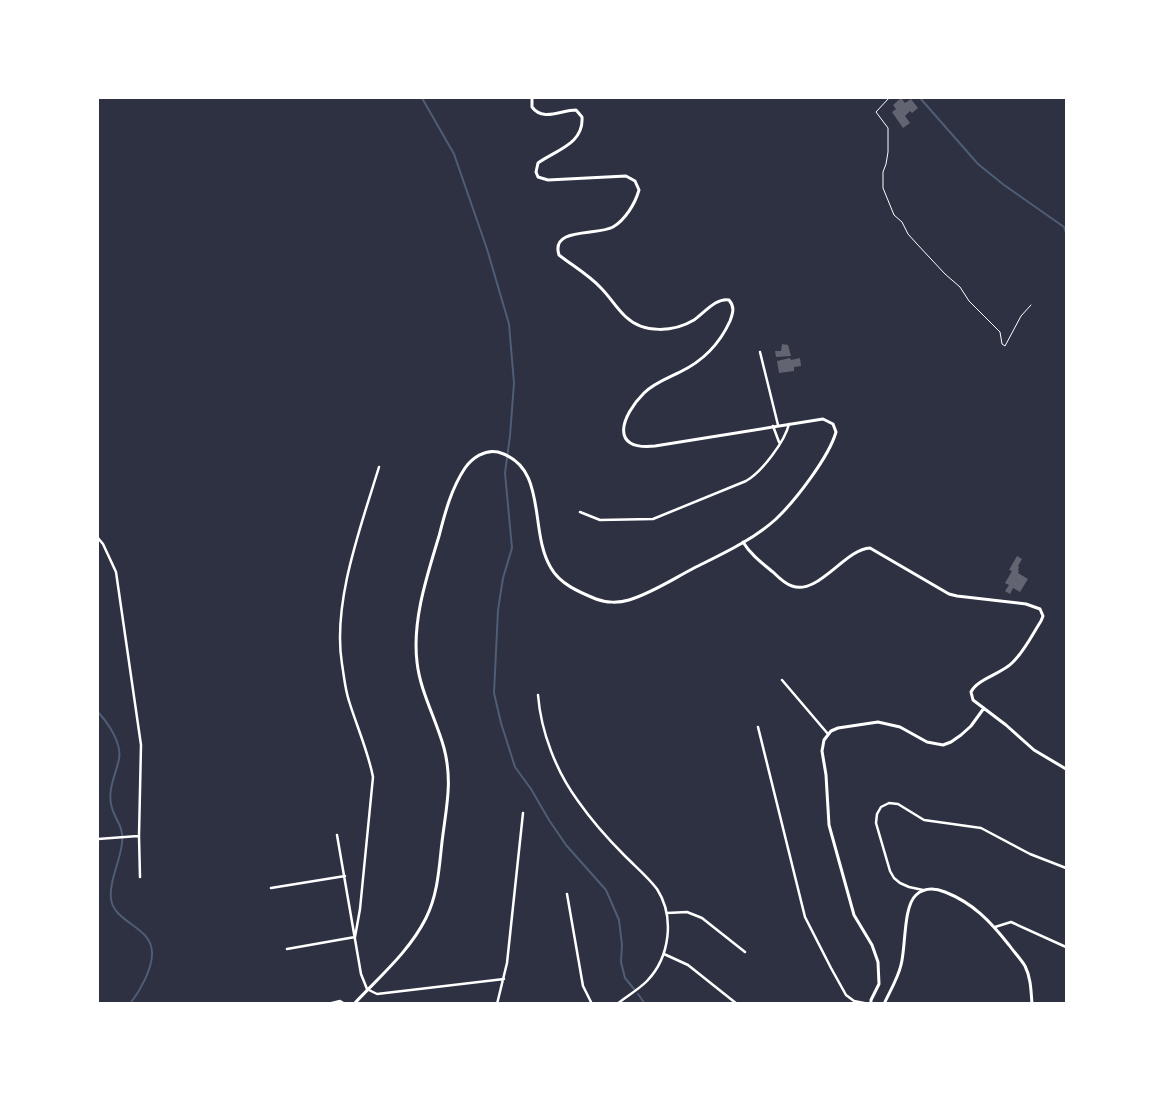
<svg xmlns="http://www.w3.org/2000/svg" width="1164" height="1101" viewBox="0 0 1164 1101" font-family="Arial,sans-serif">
	<rect width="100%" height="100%" fill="#2d3142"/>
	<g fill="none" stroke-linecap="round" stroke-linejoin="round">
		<!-- stream -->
		<path stroke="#4f5d75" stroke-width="2" d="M422,98L454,154L487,249L509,324L514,383L510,436L505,473L512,548L503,578L498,610L494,693L501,723L515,767L531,789L549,820L566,845L606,890L619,920L622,945L621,962L625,978L634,989
			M920,98L978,164L1004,185L1064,227L1066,233
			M98,712C108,723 122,743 119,759C116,774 108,788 111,804C114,820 124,824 122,843C120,862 109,881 111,899C114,923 151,926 152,952C153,968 140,991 130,1004
			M638,994L645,1004"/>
	</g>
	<!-- building -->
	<path fill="#626471" d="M901,98L905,103L911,99L918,108L912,113L910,111L905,116L910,123L903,128L892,112L896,109L893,105Z
		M782,344L788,345L791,356L776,357L775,351H781Z
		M790,358L791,360L800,358L801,366L794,367V371L779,373L777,361Z
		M1017,556L1022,559L1018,566L1019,567L1018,570L1019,571L1018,573L1028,579L1020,592L1013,588L1010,594L1005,591L1009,585L1005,583L1012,571L1009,570Z"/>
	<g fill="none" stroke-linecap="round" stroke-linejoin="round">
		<!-- path -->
		<path stroke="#fff" stroke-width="1" d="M889,98L876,112L888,128V152L886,164L883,172V188L894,215L902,222L908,234L917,244L945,274L960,287L969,301L1000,332L1002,344L1005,346L1021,316L1031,305"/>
		<!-- minor -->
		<path stroke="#fff" stroke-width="2.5" d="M760,352L778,425
			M773,426L779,442
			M580,512L600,520L653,519L746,481C762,472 785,441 789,424
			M98,538L103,544L116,572L141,745L139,836L140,877
			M782,680L828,734
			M538,695C541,732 556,771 578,801C592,821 608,839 625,856C636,867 648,877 657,889C675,917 670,957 647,981C638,990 627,996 617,1004
			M758,727L805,917L831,968L846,995L854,1001L869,1004
			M337,835L361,974L367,989L377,994L504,979
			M98,839L138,836
			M271,888L345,876
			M923,890L909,887L900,883L894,878L890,871L876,823L877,814L881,807L889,803L898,804L924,820L981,828L1030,854L1066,868
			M567,894L583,986L592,1004
			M667,913L687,912L702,918L745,952
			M995,927L1011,922L1066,947
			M287,949L355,937L360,909L373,777C368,751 357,727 349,701C345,689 344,676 342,664C332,603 361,526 379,467
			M664,954L688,965L737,1004
			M328,1004L340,1001L345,1004
			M497,1004L507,963L523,813"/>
		<!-- tertiary -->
		<path stroke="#fff" stroke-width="3" d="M743,542C750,554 762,563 773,572C778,577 785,584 792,586C818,596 845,549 870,548L949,594L957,596L1026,604L1040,609L1043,616L1041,621C1032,635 1024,652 1012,663C1001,674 977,679 971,692L973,700L1006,725L1034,750L1066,769
			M354,1004C379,977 409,952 426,918C438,894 439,868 442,842C446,808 453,782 444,748C436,719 420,691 417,662C412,620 427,576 439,536C445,513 451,489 465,468C472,458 485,449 498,452C549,467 528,530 551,568C560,584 579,592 596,599C606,603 619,603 629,600C652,593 673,579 694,568C722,554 753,540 776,519C795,501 829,457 836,432L833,424L823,419L655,446C608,451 622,415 644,393C654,383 668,378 680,372C703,361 720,343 730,321C733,313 735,307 729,300C717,297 704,313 694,320C674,332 644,334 626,317C617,309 610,297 601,288C589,275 573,266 559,255C550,227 597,236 613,227C625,220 635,204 639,190L635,181L626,176L548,180L538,177L536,172L538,163C556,150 584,144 582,117L576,110C561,110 543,122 532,107V98
			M871,1004V1000L879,984L878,962L872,945L854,915L829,825L826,775L822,751L824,740L831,731L838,728L878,722L900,727L927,742L943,745L951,742L961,735L971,726L984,708
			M884,1004C890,991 898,978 901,965C906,947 903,907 916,895C925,887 935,888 945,892C973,903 990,921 1009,945C1014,952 1020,958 1025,966C1031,978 1031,991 1032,1004"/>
	</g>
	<!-- border -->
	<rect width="1164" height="1101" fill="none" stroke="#ffffff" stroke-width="198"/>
</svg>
